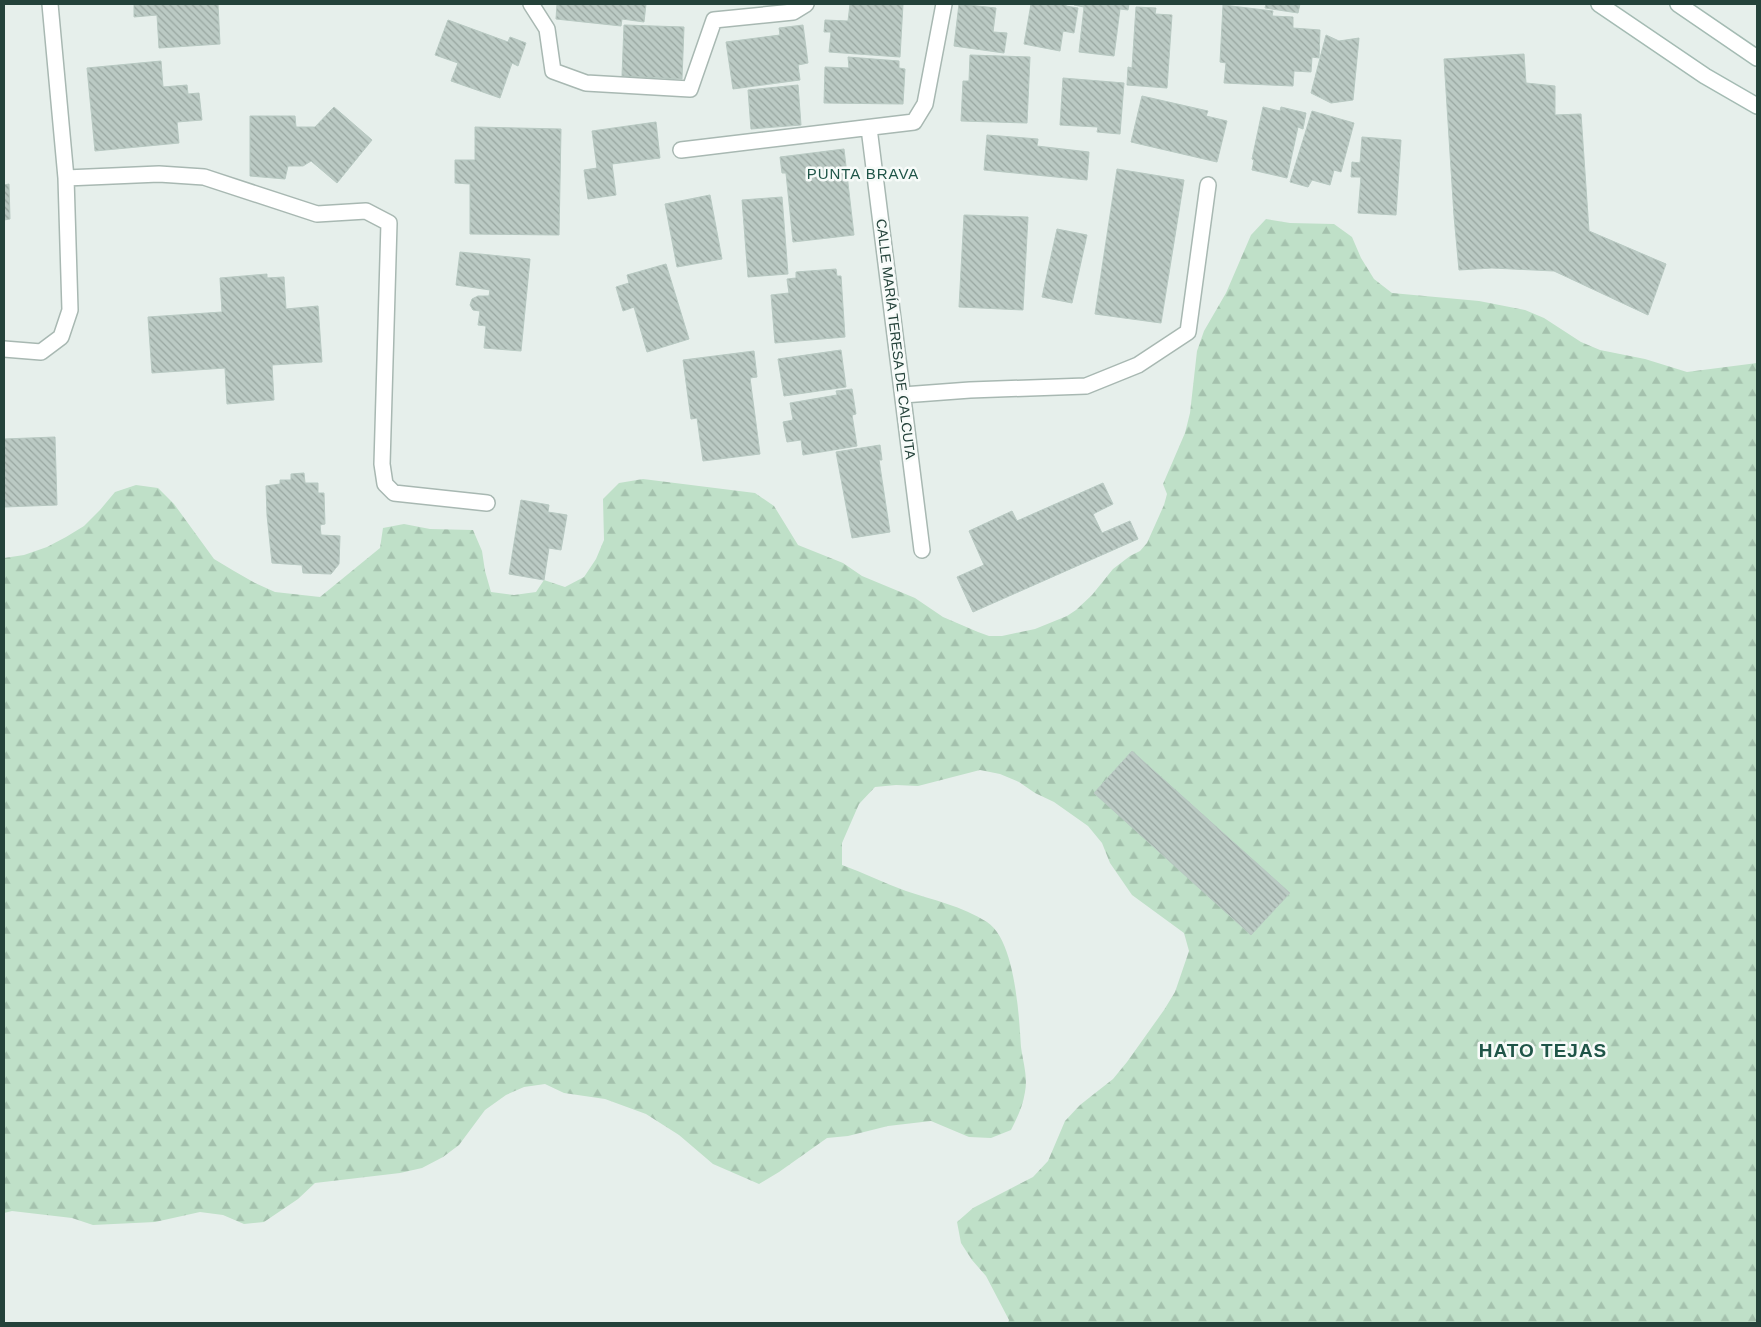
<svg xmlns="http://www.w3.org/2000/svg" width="1761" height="1327" viewBox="0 0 1761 1327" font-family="Helvetica,sans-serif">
	<defs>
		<pattern id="forest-firs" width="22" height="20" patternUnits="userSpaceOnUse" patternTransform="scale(1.25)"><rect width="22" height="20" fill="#bfe0c8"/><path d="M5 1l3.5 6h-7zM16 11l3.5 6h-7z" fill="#a4c1ad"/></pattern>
		<pattern id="building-back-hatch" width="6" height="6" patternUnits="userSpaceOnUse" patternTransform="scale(1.25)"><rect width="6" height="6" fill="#bbcac4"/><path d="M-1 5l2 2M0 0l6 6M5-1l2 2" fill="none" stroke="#98a6a0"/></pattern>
	</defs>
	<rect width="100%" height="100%" fill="#e6efeb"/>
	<!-- forest -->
	<path fill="url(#forest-firs)" d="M1266,219L1290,223L1334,224L1352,237L1361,258L1374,279L1392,293L1479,301L1525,310L1544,318L1581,342L1600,350L1645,359L1687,372L1757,363V1323H1008L1009,1320L986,1276L972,1260L961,1243L957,1222L973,1208L1033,1177L1048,1161L1065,1121L1080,1105L1113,1079L1127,1062L1164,1010L1175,992L1189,951L1184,933L1132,895L1110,863L1102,843L1088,826L1054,802L1035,793L1019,782L1000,774L980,770L918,786L896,785L875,787L859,804L842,843V865C864,873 884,883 906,891C933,900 962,906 987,922C1015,940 1019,1015 1021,1047C1023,1062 1028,1077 1025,1092C1023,1106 1017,1118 1011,1130L991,1138L969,1137L931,1121L888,1126L848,1136L827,1138L779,1172L759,1184L713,1164L679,1135L646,1114L605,1099L564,1093L545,1084L524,1087L506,1095L485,1110L459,1145L443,1157L422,1168L400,1173L315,1183L298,1199L264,1222L244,1224L223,1215L200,1212L155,1222L93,1225L72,1218L12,1211L4,1213V558L24,555L47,547L66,537L84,526L100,510L115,492L136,485L158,488L174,504L214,559L234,571L255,583L275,592L320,597L380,548L383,528L404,524L430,529L473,530L482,551L485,571L491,592L514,595L536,592L544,580L565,587L584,577L596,559L604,540L603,499L619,483L643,479L755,493L774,506L798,545L843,563L862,576L915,598L943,617L978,632L989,636H1002L1035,629L1067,616L1076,610L1092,595L1113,569L1130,556L1140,551L1147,543L1164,505L1167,494L1163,484L1185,433L1190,413L1197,351L1204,331L1226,293L1251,235Z"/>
	<!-- building -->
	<path fill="url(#building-back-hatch)" stroke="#b8c9c2" d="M134,4H218L220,44L159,48L157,15L134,17Z
		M557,4H646L644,22L622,19L621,26L556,19Z
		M850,4H903L900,57L829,52L831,32H824L825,20L848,21Z
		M959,4L996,8L993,32L1007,33L1004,53L954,46Z
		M1031,4H1066V6L1078,8L1074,33L1063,31L1060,51L1024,44Z
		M1074,4H1129L1128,10L1120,9L1114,56L1079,52L1084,7L1074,5Z
		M1266,4H1300L1298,13L1265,8Z
		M1223,5L1273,11L1272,16L1293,17V28L1320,30L1319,58L1312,57L1311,72L1294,71L1293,86L1224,83L1226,63L1220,62Z
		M1136,7L1156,8L1155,14L1172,15L1167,88L1127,85L1128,67L1132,68Z
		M448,20L508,42L510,37L526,43L518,66L512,63L500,98L451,81L458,63L435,55Z
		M624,25L684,27L682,79L622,76Z
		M803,25L808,63L798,65L800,80L733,89L726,42L780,35L779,28Z
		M1326,35L1339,41L1359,38L1353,100L1331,103L1311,93Z
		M1524,54L1526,83L1555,86V115L1581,114L1589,231L1666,264L1648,315L1554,271L1492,268L1459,270L1454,216L1444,59Z
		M970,55L1030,57L1027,123L961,121L963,81H969Z
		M848,57L899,61V68L905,69L903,104L824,103L825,67L849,68Z
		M161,61L163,87L187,85L188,94L199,93L202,120L177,122L179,143L95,151L87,68Z
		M1063,78L1124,83L1120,134L1097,132L1098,127L1060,125Z
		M798,85L801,125L751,129L748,90Z
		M1142,96L1208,111L1206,116L1227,121L1217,162L1131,142Z
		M334,107L372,140L337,183L311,161L303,166H288L285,179L250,176V116H295L296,127H315Z
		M1263,107L1280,111L1281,107L1306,113L1303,129L1298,127L1287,178L1252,170L1254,160L1252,159Z
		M1312,111L1354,123L1341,172L1334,170L1330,185L1312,180L1308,187L1290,182Z
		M656,122L660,158L612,164L616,195L588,199L584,170L597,168L592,131Z
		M475,127L561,129L559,235L470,234V184L455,183V160H475Z
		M987,135L1038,139L1037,146L1089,152L1087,180L984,170Z
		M1362,137L1401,140L1396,215L1358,213L1361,177H1351L1352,162L1360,163Z
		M844,149L854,235L793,242L786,173H782L780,157Z
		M1117,169L1184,180L1161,323L1095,314Z
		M9,184L10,219L4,220V185Z
		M710,195L722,259L677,267L665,204Z
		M782,197L788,274L748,277L742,200Z
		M964,215L1028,217L1023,310L959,307Z
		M1057,229L1087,235L1072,303L1042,297Z
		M460,252L530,259L521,351L484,348L486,326L478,325L480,311L473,310L470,305L472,299L478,296H489L490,290L456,285Z
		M666,264L689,339L647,352L634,307L623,311L616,287L629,283L627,275Z
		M836,269L837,276H841L845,337L775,343L771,295L789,293L787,279L796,278V272Z
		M267,274V278L284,277L286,309L318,306L322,362L272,365L274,400L227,404L225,368L152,373L148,317L222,312L220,278Z
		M841,350L846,387L784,396L778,359Z
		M754,351L757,377L750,378L760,454L703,461L697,418L691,419L683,360Z
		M852,389L856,414L852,415L857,446L803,455L801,440L787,442L783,422L793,420L790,403L837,395L836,391Z
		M55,437L57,505L4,507V439Z
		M880,445L882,460H879L890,532L852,538L836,452Z
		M304,473L305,483H318V493H324L325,524L320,525L321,535L340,536L339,564L331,574L303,573L302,565L272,563L267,515L266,486L280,484V480H291V474Z
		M1103,483L1113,504L1093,514L1102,533L1130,521L1138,539L973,612L957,577L984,565L969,531L1012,511L1017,521Z
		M521,500L549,505L548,512L567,515L561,550L549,548L544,580L509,574Z
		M1132,751L1290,893L1251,935L1094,793Z"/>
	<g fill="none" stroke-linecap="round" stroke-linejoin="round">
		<defs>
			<path id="minor" d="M531,4L547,29L553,71L586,83L690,89L714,20L793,12L806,4
				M869,128L922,550
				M681,150L914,122L925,104L944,4
				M66,178L159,174L204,177L317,214L366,211L389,223L382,464L385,484L394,493L487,503
				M4,349L41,352L61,337L70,310L66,178L50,4
				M903,395L970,390L1086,386L1138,365L1188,332L1208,185"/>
			<path id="secondary" d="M1599,4L1705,76L1757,106
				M1678,4L1757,58"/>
		</defs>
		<!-- minor casing -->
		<use href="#minor" stroke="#a8b8b2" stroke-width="18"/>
		<!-- secondary casing -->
		<use href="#secondary" stroke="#a4bbb3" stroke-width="18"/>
		<!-- minor -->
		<use href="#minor" stroke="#fff" stroke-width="15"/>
		<!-- secondary -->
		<use href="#secondary" stroke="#fff" stroke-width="15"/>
	</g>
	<g text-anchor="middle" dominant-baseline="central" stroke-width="5" stroke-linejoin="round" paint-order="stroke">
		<!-- street labels -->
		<g font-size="14" fill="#24423a" stroke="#f7fbf9">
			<text transform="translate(896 339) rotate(83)">CALLE MARÍA TERESA DE CALCUTA</text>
		</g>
		<!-- neighbourhood labels -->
		<g font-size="15" letter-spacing="1" fill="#1f5548" stroke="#f7fbf9">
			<text x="863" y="173">PUNTA BRAVA</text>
		</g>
		<!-- district labels -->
		<g font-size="19" font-weight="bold" letter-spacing="1" fill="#1f5548" stroke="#f7fbf9">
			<text x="1543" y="1050">HATO TEJAS</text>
		</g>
	</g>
	<!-- border -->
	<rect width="1761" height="1327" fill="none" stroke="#24423a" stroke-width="10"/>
</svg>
